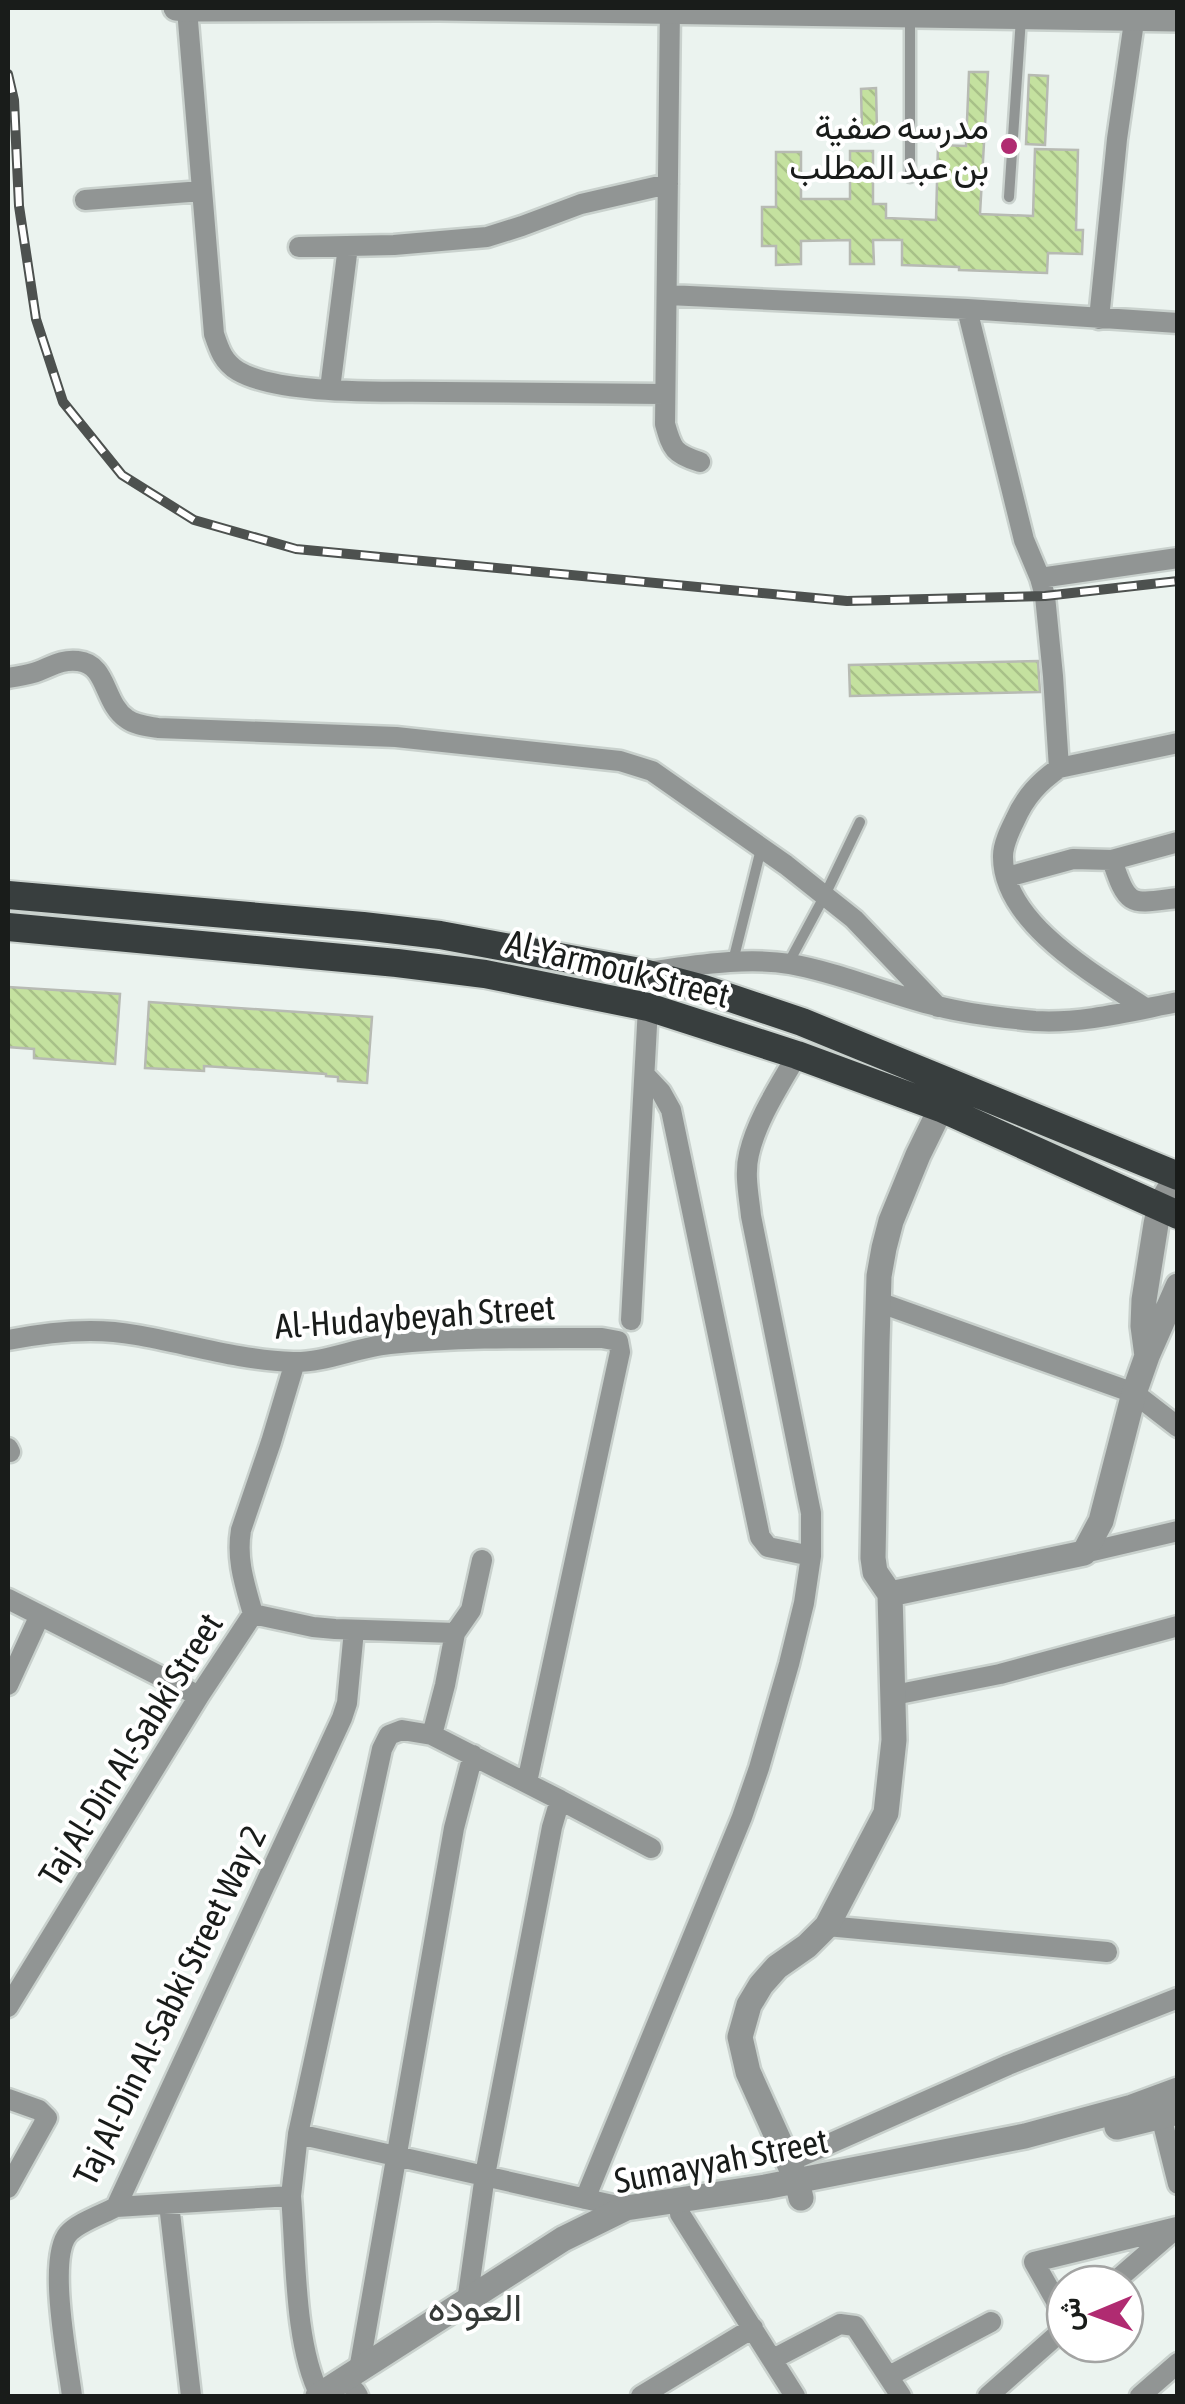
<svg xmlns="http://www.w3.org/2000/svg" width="1185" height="2404" viewBox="0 0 1185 2404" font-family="'Asap Condensed',Vazirmatn,sans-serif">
	<defs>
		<pattern id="building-back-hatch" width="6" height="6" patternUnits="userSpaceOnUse" patternTransform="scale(2.5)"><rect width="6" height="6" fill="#c4e19f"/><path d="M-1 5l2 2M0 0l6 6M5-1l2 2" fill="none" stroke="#a8c088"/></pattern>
	</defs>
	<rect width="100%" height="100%" fill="#ebf3ef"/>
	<!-- building -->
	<path fill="url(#building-back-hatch)" stroke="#b7bab3" stroke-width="2.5" d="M969,72H988L980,214L1033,216L1035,149L1078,150L1076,230H1083L1082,254L1048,253L1047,273L959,270V267L902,265V240H873L874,264H850V240L801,241V264L776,265V246H762V207H776V152H801V199H850V151H873V204H886V218L936,220L938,145L966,146Z
		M1029,75L1048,76L1045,145L1026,144Z
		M876,88L877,132H862L861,89Z
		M1038,661L1040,692L850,696L849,665Z
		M8,987L120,994L115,1064L34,1058V1049L8,1047Z
		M149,1002L372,1017L367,1083L338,1081V1077L326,1076V1074L204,1066V1071L145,1068Z"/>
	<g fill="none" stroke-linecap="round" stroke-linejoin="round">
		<defs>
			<path id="service" d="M910,16V177
				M1009,197L1021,18
				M733,961L761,849
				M788,964L825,895L860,822"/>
			<path id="minor" d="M670,8L665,424C672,449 674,454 700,462
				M187,9L214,334C219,349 223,362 238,371C281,396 391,391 442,392C517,393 591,393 665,394
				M85,200L202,191
				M299,247L394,245L487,237L522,226L581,204L668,184
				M668,295L967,309L1178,323
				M967,309L1024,540L1040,578L1045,596L1053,676L1059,768
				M1099,319L1117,139L1136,8
				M330,389L348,246
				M1040,578L1178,558
				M8,678C18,676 29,675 39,671C52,666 63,659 78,661C108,664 103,703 127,719C135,725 147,726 158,728L396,737L620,761L652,771L786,865L854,919L938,1007
				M1112,860C1128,908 1130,904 1178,898
				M1007,877L1073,859L1112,860L1178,842
				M654,971C699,965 745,957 790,964C841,973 887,994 937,1006C967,1014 1003,1018 1035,1021C1082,1024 1131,1011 1178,1002
				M1145,1008C1097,976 1002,923 1003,856C1003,844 1010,830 1015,820C1025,797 1039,782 1059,768L1178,743
				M645,1075L661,1092L671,1110L760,1537L768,1547L811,1556
				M878,1302L1134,1393L1178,1427
				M631,1320L648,1007
				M8,1340C48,1332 95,1327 136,1335C188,1344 239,1360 293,1362C324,1363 358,1347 390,1344C460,1337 531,1338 602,1338L618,1341L620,1352L527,1782
				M8,1448L10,1452
				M1084,1553L1178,1531
				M8,1599L199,1696
				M253,1614L313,1627L335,1629L455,1633L471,1610L482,1560
				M253,1614C245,1585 236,1560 241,1530L271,1442L295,1362
				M8,1685L40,1615
				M894,1695L1000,1674L1178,1626
				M432,1735L445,1685L455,1633
				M560,1800L651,1848
				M827,1926L1107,1952
				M8,2007L199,1696L253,1614
				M8,2099L39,2110L47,2118L8,2188
				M1161,2116L1178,2184
				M298,2134L626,2208
				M788,2162L1008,2065L1178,1998
				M585,2199L742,1817L759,1768L789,1664L804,1603L811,1556V1513L751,1216C749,1196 744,1174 749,1154C757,1119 780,1085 797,1055
				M169,2204L191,2396
				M116,2207L291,2196
				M680,2214L795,2396
				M1112,2284L1172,2232
				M1065,2317L1034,2262L1177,2227
				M773,2359L840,2324L855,2326L901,2396
				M359,2370L454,1828L473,1755
				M889,2376L991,2322
				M355,2391L358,2396
				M320,2395C294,2345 296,2254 291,2196L298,2134L382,1749L389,1735L402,1730L432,1735L560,1800L552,1827L485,2175L467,2302
				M72,2396C68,2363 47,2259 68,2234C77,2223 103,2214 116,2207L342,1718L347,1703L354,1630
				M641,2396L753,2328
				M988,2396L1065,2328
				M1140,2396L1178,2363"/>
			<path id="tertiary" d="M176,8L187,9L439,8L1178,19
				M1147,1356L1143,1326L1144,1300L1156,1224L1160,1205L1178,1174
				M890,1594L1084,1553L1101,1521L1134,1393L1147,1356L1178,1286
				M1117,2127L1178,2112
				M801,2198L797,2181L748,2072L740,2037L749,2005L761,1985L777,1967L807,1946L827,1926L886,1813L894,1740L890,1594L875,1572L873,1558L877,1343L879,1276L884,1248L891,1221L918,1155L941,1108
				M318,2396L563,2239L626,2208L765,2187L1025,2136L1132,2107L1178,2090"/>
			<path id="trunk" d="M8,895L363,926L440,935L640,972L704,989L802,1022L1178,1176
				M8,927L397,963L485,974L648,1007L797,1055L941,1108L1178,1215"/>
		</defs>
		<!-- service casing -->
		<use href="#service" stroke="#c9d1cd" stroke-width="15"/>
		<!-- minor casing -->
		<use href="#minor" stroke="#c9d1cd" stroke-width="25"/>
		<!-- tertiary casing -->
		<use href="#tertiary" stroke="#c9d1cd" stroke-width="30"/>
		<!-- trunk casing -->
		<use href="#trunk" stroke="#c9d1cd" stroke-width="32"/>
		<!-- service -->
		<use href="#service" stroke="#919594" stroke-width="10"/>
		<!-- minor -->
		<use href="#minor" stroke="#919594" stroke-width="20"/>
		<!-- tertiary -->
		<use href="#tertiary" stroke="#919594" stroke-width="25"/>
		<!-- trunk -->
		<use href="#trunk" stroke="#383e3e" stroke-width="28"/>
		<defs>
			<path id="rail" d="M8,74L14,100L19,206L36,319L63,402L122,475L194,520L296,549L847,601L1045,596L1178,581"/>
		</defs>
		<!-- rail casing -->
		<use href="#rail" stroke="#4d514f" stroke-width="10"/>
		<!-- rail -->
		<use href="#rail" stroke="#fff" stroke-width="6" stroke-dasharray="19" stroke-linecap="butt"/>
	</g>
	<!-- markers -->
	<circle fill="#b02b71" stroke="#fff" stroke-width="4" cx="1009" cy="146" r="10"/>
	<g text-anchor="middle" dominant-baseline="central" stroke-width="8" stroke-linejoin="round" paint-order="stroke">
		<!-- poi labels -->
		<g font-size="35" fill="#191c1a" stroke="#fff" text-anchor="end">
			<text x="989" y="126">مدرسه صفية<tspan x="989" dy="40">بن عبد المطلب</tspan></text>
		</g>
		<!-- street labels -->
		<g font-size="35" fill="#191c1a" stroke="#fff">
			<text transform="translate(618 968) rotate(14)">Al-Yarmouk Street</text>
			<text transform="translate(415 1316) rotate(-4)">Al-Hudaybeyah Street</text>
			<text transform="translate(130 1749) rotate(-58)">Taj Al-Din Al-Sabki Street</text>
			<text transform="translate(169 2005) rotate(-64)">Taj Al-Din Al-Sabki Street Way 2</text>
			<text transform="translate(721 2160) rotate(-11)">Sumayyah Street</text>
		</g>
		<!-- neighbourhood labels -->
		<g font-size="38" fill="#353a37" stroke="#fff">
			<text x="475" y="2307">العوده</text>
		</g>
	</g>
	<!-- border -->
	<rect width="1185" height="2404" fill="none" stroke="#191c1a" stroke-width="20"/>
	<!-- north arrow -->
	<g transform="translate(1095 2314) rotate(269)"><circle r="48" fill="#ffffff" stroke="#a3a4a3" stroke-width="2.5"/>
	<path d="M0-8L18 38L0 25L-18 38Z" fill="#b02b71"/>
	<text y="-15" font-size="28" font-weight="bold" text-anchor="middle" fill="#191c1a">ش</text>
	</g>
</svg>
